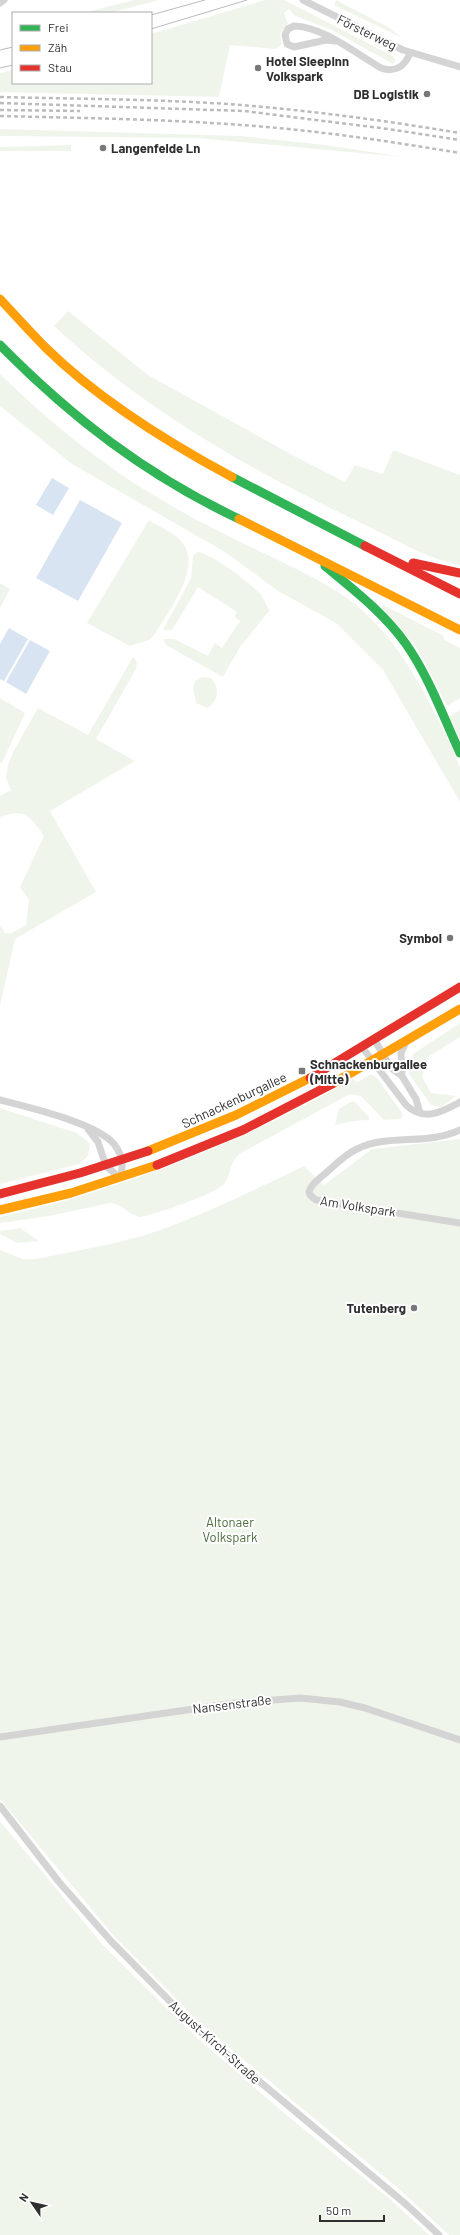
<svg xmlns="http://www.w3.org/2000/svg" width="460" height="2235" viewBox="0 0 460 2235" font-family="Barlow,sans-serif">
	<rect width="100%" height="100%" fill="#fff"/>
	<!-- green -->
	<path fill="#f0f5ec" d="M134,0H159L110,13H83Z
		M265,0H284L393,56L396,61L393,64L332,30L295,16L289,9L284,13L288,24L280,34L282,44L276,49L230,45L219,97L0,92V73L13,70V83H151V34Z
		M336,0L388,27L402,38L334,5Z
		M0,129L241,136L325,145L404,157L196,138L0,136Z
		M71,145V151H0V147Z
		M68,311L148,375L296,457L345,482L355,465L383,474L393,450L460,475V565C427,559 395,539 365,525C254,472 145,411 54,326Z
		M0,374C47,420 98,462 155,496C192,519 232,538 272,557C296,569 331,585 352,602C388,630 411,667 431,706C440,724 455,750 460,769C460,779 460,792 460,802L383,670L336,623L278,591L225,552L72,464L0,406Z
		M149,520C159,527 174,532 182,542C203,568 168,611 155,634L149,640L130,646L87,623Z
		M197,552C209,551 255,586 262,596C265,601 265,605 270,610L240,647L223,677L166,645L163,639H174L208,656L215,643L222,648L240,621L234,617L237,612L198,587L172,630H163L191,578L193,556Z
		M0,583L10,589L0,608Z
		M383,605L444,636L443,639L460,648V698L447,706L417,648L382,607Z
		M133,657L137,662L136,669L96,739L135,761L50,811L96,892L15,939L0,1006V925L5,933L10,934L26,925L29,900L20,887L44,836C30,816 25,808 0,817V796L11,790L6,778L8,765L13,752L38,708L88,735Z
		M202,677L211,678C220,687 219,702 207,708L196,703L193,689L195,681Z
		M0,698L25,713L2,763L0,762Z
		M460,710V739L449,717Z
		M460,1023V1037L428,1057L422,1077L431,1093L456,1096L441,1107L431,1105L409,1074L413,1054Z
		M371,1074L377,1078L403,1114L401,1119L384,1120L361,1096L350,1094L241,1153C229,1161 232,1174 224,1184C216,1194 155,1214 141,1217C129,1216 122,1203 110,1203L49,1216L0,1223V1217C125,1189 241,1143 352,1079L358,1082Z
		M352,1101L355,1102L369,1117V1120L353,1121L335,1125L339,1109Z
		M0,1108L77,1133L90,1144L88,1156L79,1164L0,1184Z
		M460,1139V2235H449L399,2189L201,2024L114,1936L0,1799V1250L23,1259H36C78,1250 122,1244 163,1229C211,1211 258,1188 304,1166L324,1185L372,1149Z
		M20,1228L39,1241L17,1243L0,1234L1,1231Z
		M0,1821L103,1945L193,2034L284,2113L391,2200L429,2235H0Z"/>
	<!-- water -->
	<path fill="#d9e4f2" d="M52,478L69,488L53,515L36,505Z
		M80,500L122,523L78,601L36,578Z
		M9,628L28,639L4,681L0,679V644Z
		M30,640L50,651L26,694L6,682Z"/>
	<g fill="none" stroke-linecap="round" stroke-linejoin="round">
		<!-- street -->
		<path stroke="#d4d4d4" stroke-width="7" d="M303,0L403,50L460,67
			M0,3L4,0
			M335,41L326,40L294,47L287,44L285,35L288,29L294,26C322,26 357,54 381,68C395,73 405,66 410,53
			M374,1039L391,1068L402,1076L408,1086L416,1099L420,1113
			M362,1047L406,1105C424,1122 442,1112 460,1102
			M402,1076L401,1053L406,1042
			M0,1100C28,1107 96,1123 114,1144C122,1154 124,1166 120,1178L106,1166L98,1142L88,1129
			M460,1130C427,1146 389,1133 357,1149C346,1154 337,1163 328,1171C322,1177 311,1183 309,1192L310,1195L316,1200L460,1223
			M0,1737L235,1703L300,1698L340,1702L365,1708L460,1740
			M0,1806L59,1882L110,1940L197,2029L408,2206L439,2235"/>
		<!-- fast -->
		<path stroke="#30b455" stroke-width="9" d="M0,345C72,418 146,475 239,519
			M232,477L365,546
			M325,566C354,590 384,613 406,644C429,677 443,716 460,753"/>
		<!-- slow -->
		<path stroke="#ff9f0a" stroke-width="9" d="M0,299C15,315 30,332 46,348C99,400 167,442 232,477
			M239,519L460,630
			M332,1084L460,1009
			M148,1151L236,1115L310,1078
			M0,1210L71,1193L157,1165"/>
		<!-- jam -->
		<path stroke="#e5322d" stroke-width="9" d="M365,546L460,594
			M413,563L460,573
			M310,1078L460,987
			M157,1165L243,1130L332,1084
			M0,1194L80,1173L148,1151"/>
		<!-- tram -->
		<path stroke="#bbb" stroke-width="1" d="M151,15L205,0
			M151,29L247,0
			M0,50L13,47
			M0,68L13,65"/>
		<!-- rail -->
		<path stroke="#bbb" stroke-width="2.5" stroke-dasharray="4 3" stroke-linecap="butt" d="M0,97C80,99 161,99 241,105C315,111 387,121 460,133
			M0,103L244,111L388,129L460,140
			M0,110L80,111
			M0,116C81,118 161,119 241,125C315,130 387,141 460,153"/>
	</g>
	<!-- markers -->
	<g fill="#787878" stroke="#fff" stroke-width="1.5">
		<circle cx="258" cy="68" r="4"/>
		<circle cx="427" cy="94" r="4"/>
		<circle cx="103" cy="148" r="4"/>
		<circle cx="450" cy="938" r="4"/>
		<rect x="298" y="1067" width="8" height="8" rx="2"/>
		<circle cx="414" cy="1308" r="4"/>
	</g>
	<g text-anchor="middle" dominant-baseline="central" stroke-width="4" stroke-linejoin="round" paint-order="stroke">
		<!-- street labels -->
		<g font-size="13" fill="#2f2f2f" stroke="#fff">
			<text transform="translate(367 32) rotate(26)">Försterweg</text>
			<text transform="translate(234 1100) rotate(-25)">Schnackenburgallee</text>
			<text transform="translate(358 1206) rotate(9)">Am Volkspark</text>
			<text transform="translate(232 1704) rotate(-7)">Nansenstraße</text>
			<text transform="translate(215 2042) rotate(42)">August-Kirch-Straße</text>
		</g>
		<!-- poi labels -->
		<g font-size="13" font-weight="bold" fill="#2f2f2f" stroke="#fff" text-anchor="start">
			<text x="266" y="61">Hotel SleepInn<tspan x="266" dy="15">Volkspark</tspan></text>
			<text x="419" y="94" text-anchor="end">DB Logistik</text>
			<text x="111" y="148">Langenfelde Ln</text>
			<text x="442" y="938" text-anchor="end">Symbol</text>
			<text x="310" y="1064">Schnackenburgallee<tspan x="310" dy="15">(Mitte)</tspan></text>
			<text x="406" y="1308" text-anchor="end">Tutenberg</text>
		</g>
		<!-- park labels -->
		<g font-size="13" fill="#4a6c3c" stroke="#fff">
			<text x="230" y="1522">Altonaer<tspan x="230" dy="15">Volkspark</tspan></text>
		</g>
	</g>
	<!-- legend -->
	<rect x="12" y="12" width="140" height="72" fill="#ffffff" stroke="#acacac"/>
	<rect x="20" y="25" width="20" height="6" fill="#30b455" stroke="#acacac"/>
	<text x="48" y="32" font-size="12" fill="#2f2f2f">Frei</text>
	<rect x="20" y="45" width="20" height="6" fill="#ff9f0a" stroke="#acacac"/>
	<text x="48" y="52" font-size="12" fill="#2f2f2f">Zäh</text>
	<rect x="20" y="65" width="20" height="6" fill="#e5322d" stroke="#acacac"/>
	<text x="48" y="72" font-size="12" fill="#2f2f2f">Stau</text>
	<!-- north arrow -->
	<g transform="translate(32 2203) rotate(304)" stroke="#ffffff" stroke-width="3" paint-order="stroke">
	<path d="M0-3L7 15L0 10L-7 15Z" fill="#2f2f2f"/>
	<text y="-6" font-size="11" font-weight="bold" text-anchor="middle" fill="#2f2f2f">N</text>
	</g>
	<!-- scale -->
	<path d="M320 2215v6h64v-6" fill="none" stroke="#2f2f2f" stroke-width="2"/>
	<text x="326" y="2215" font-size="12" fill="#2f2f2f" stroke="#ffffff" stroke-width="3" paint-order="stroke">50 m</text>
</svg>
